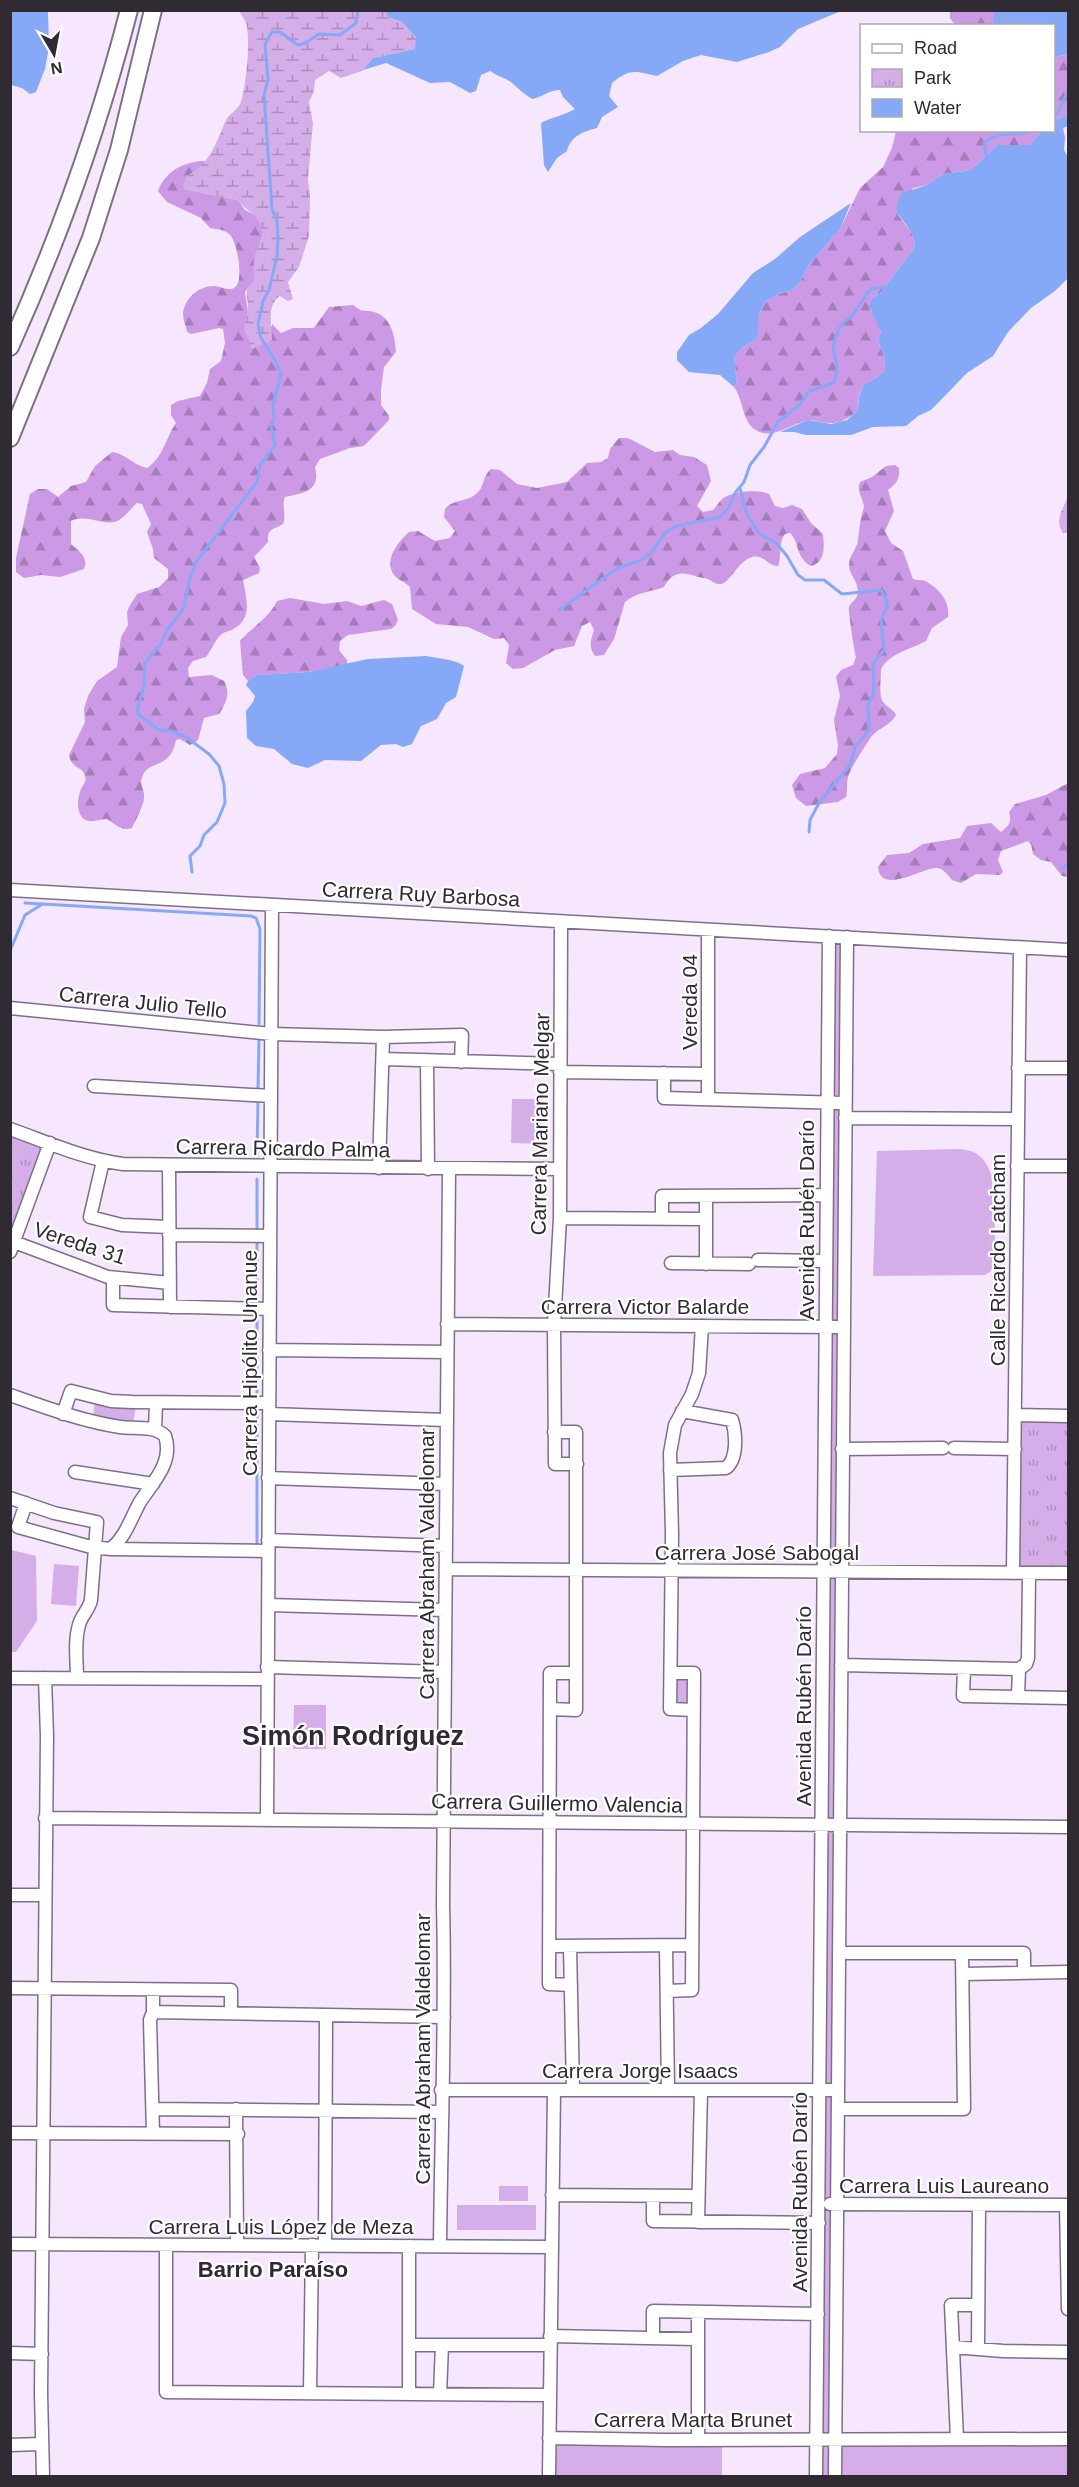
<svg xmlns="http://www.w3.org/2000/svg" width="1079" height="2487" viewBox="0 0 1079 2487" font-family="Arial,sans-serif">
	<defs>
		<pattern id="forest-firs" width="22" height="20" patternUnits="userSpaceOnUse" patternTransform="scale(1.5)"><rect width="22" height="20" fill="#cb99e5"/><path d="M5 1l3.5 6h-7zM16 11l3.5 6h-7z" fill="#a57dba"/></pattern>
		<pattern id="wetland-marsh" width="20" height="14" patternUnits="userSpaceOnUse" patternTransform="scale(1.5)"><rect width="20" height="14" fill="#d5ade9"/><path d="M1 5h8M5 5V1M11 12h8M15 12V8" fill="none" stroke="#ad8dbd"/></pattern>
		<pattern id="park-tufts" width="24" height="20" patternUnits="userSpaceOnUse" patternTransform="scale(1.5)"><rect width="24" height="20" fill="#d5ade9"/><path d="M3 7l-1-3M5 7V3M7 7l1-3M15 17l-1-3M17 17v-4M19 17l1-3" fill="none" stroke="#ad8dbd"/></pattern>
	</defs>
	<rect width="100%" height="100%" fill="#f6e7fe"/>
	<!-- grass -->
	<path fill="#d5ade9" d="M829,936L847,937L836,2439H1068V2476H816Z
		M512,1099H543L542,1144L511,1143Z
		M958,1149C975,1150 985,1156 991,1174C994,1193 998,1255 991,1271L985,1275L873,1276L877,1151Z
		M95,1400L136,1406L133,1425L93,1419Z
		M11,1550L36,1556L37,1621L16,1652H11Z
		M54,1564L79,1566L76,1606L51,1604Z
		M672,1680H693V1703L672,1702Z
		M294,1705H326V1749H293Z
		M499,2186H528V2201H499Z
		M457,2205H536V2230H457Z
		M549,2438L722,2439V2476H549Z"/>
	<!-- forest -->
	<path fill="url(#forest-firs)" d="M950,11H995L996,15L993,25H955L950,18Z
		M1068,54V106L1066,116L1054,121V57Z
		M896,131H1042L1030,145H997L971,170L943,174L927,185L913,188L898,215L912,233L915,247L880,293L872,298L870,310L876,317L881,332L878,341L884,356L885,370C867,389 859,376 858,410C846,421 837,425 820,422C816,421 811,420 806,421C788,425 772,441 754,429C742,420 743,399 734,387L737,383L734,357L743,347L756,339L758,335V316L766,301L779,294L792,290L799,284L808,266L840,229L860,188L883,167L892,148Z
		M205,161L200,169L187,176L184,189L238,200L245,210L255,215L261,222L263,233L254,261V280L245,292L248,312L245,330L250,340L272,326V324L281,333L293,328H314L329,307L353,305C365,314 362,309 374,312C392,317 395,337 396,352L384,367L381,389V405L389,416V420L364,446L350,448L320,459L315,467C321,491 304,493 285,497C281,506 287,515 283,524C273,530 267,528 268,542L254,557L260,568L259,573L243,580C246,597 253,617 235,628C230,632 223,631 219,637C214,642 211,651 206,657L193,661L188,668L189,677L212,675L224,681C231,693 226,703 219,714L204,718L198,740L190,745L180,739L176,740C170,770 151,759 143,775C138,784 145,789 144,798C144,804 135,822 132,828C122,832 115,824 107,819C102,819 94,822 89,821C75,819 77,798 81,789C83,785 87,781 85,776C83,766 71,769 69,755L85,722L84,709L88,696L97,681L117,667L121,637L128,625L127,612L129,607L137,594L159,587L168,578V569L154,558L153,549L147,532L151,524L142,504L137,503C131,508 125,517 119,520C106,528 87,513 71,521V544C79,551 89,558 84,569L60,577L41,575L24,578L16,572V558L30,494L38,489H47L58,497L71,486L86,482L95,466L112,452C125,453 134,466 147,468C163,458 166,437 176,423L171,415V405L178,401L200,396L207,383L210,369L221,361L225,343L223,329L219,328L191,334L187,332C186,326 183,320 183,314C184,298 200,285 215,286C223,287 231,293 237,285C243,276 237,238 228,233C223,229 215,229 210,228L201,218L167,202L158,191C165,171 185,161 205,161Z
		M619,438H628L655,452L673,450L680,455L694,457L707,465L711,481L697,506L703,512L713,510C716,507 719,502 722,499C732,491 759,489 769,494L775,506L783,508L792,505L802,509L811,523L823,534C824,547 826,562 811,566C795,557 800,543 790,533L785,534C778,542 782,556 778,566C768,566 763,554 752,557C738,561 730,583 721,584C716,585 712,581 708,579C703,577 699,578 695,576C681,571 671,573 664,587C651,592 636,592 625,602L614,639L604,655L595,656C588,647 591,639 594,630L590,622L582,626L574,646L555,650L523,668L513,669L506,663L509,645L504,638L494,639L468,627L436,624L412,609L410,587C405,582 398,580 394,575C383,560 399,541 409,532L418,531L435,541L450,538L455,531L444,517L445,509C453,499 467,502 476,494C485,487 482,476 491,469L500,470L517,484L537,488L567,482L587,463L601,462L608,458L610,449Z
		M895,465L899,468C900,479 897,483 888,490L894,511L885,531L891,543L903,551L913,579C919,581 922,579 927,582C940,589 950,602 948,617L932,628L926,641C910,650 891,652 881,669C881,676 879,695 882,700C885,707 893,708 896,715C890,726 878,728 871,737C866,745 852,766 849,774C846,780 848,790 846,797L838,802L806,806L796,798L792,785L800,774L825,768L837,754L838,745L834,720L840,696L836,677L841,670L853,665L856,657C855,655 848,612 849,607C850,603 856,600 857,596C861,583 849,576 849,565C849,555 858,548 858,539C860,527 860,519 864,507C863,497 856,492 860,482L872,477L886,466Z
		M290,598L324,604L347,601L361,606L384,600L392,604L398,620L395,626L391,629L348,635L340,641L339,650L347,660V664L308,672L257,675L248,681L243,675L240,641C252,627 269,618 277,601Z
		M1068,783V877L1062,876L1051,862L1041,860L1033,854L1031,844L1028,841L1001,851L998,860L1003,872L1000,875L976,874L961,883L952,880C948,875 944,869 937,868C924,867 880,896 878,867L887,855L909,853L923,844L960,838L967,826L991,823L1001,832C1009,825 1012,823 1009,812L1015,804L1046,795Z"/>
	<!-- wetland -->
	<path fill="url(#wetland-marsh)" d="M239,11H385L388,17L402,22L418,41L415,49L373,58L362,71L341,78L329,71L315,80L314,91L309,102L313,123L308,179L310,196L309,236L299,267L288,282L293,299L288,301L280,296C266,305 272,326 272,340L255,348H251C250,340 246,336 245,329C243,323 248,317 248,310C249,297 242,290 254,280C254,274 253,266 254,260C256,245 269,234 258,220C253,212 244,209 238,200L184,189L183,185L187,176C210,164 216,143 226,120C230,113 238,110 241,102C246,87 251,38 246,23C244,19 241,14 239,11Z
		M1068,497V533H1063C1054,520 1063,509 1068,497Z"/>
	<!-- park -->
	<path fill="url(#park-tufts)" d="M11,1129L50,1143L11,1252Z
		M1015,1415L1068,1416V1573H1013Z"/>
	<!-- water -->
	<path fill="#85a9f6" d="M10,11H48L49,47L45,69L36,92L30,94L22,88L11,85Z
		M385,11V10L841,11L798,29L780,47L769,52L737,62L701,55L683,61L657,76C635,71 630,68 612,83L609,96L618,107L602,117L597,128C582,132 571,136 567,151L557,158L548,172L544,165L541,123C552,117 563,116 575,109L563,97L560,90C549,90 543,97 532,99C524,94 519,89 512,83C506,78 497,76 490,71L481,75L476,91L470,93L450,82L430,83L386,63L363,70L373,58L415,49L416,38L402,22L388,17Z
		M995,11H1068V54L1054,57V26L993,25Z
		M1068,106V126L1063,128L1065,138L1064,150L1068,157V278L1055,291L1031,308L1008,332L993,356L967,373L931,410L918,416L906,426L873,427L851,435H806L794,432H780L808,420L831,424L847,420L858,410C860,375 867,389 885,370L884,356L878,341L881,332L869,306L872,298L880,293L915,247C914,242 913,236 911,232C901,213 890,216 902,193L927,185L943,174L971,170L997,145H1030L1042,131L1054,130V121L1066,116Z
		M851,203L840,229L808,266L799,284L792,290L779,294L766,301L758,316V335L756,339L743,347L734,357L737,383L734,387L720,375L689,372L677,360V352L689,335L701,328L718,314L753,273L775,259L800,237Z
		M426,656C436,658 458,660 464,666L456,697L446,703L437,719L421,726L412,744L403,747L396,744L381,745L361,761L325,760L308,768L292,764L274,749L256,746L247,738L246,711L253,702L255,696L246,685L248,681L257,675L308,672L368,659Z"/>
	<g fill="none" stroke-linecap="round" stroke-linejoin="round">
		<!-- stream -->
		<path stroke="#85a9f6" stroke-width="3" d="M1054,115L1058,113L1068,90
			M987,159L984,143C993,133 1011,135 1025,133L1028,130
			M740,488L747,515L759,533L777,544L787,556L798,575L805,580H824L842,594L881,590L887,601V608L881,619L884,650L873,664L874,689L873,696L868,704L869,730L855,747L850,765L819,803L810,820L809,832
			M559,610L618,568L641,560L650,554L666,532L677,526L720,517L728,509L735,493L744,482L750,465L764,447L778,422L800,404L809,391L834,383L837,369L833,346L838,331L842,324L852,316L868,292L872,289L885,287
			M1063,868L1068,863
			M192,872L190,856L200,846L204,835L217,822L225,803L224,784L219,766L209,754L186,737L171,731L159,730L138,714L137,709L144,687L145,663L161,644L167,630L184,608L189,582L196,562L257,482L260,465L275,445L271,426L274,419L273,404L281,374L275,360L261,338L258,324L263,301L269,290L277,256L278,238L277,221L272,209L264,95L268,79L265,44L272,32H280L298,45L305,43L319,34L340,35L356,23L358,10
			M25,903L251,916L256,918L260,929L259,1024
			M10,951L25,915L41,905
			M258,1091L259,1037
			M257,1156L258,1098
			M257,1179V1233
			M257,1240V1301
			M257,1315V1396
			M257,1545V1413"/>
		<defs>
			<path id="street" d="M10,890L1068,950
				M561,923L560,1218L554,1325L555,1464H577
				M10,1008L271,1034L383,1037L462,1035L461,1062
				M383,1059L560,1064
				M427,1061L428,1169
				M1018,1068H1068
				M560,1072L708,1074
				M664,1073V1098L845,1103
				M94,1086L271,1096
				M708,1099V931
				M845,1118L1018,1119
				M10,1129C47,1142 84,1159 123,1164L560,1169
				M103,1161L90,1217L122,1225L169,1227
				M169,1166L170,1307
				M1017,1166H1068
				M379,1168L383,1037
				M560,1218L706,1219
				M662,1218V1196L826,1195
				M169,1235L269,1236
				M14,1242L108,1277L170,1283
				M10,1252L50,1143
				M758,1260L825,1261
				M671,1263L749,1264
				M706,1264V1196
				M113,1278V1305L269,1309
				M447,1324L843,1327
				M269,1350L447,1352
				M10,1395C47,1408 82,1421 120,1427C134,1429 154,1425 165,1436C174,1462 153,1482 140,1502C130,1520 126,1536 111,1549
				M63,1414L71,1391L111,1401L132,1402L269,1403
				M269,1414L446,1420
				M1015,1415L1068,1416
				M155,1430L156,1403
				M954,1448L1015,1449
				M842,1449L943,1448
				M670,1470L726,1468C738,1459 736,1433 732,1420L682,1411
				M75,1472L153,1484
				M268,1478L446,1484
				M10,1498L54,1513L97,1522L91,1600C89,1610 81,1616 79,1625C74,1642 77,1661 77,1678
				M26,1503L18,1527L91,1547L111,1549L268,1551
				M268,1540L446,1546
				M446,1569L1068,1573
				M1013,1573L1020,948
				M268,1605L445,1610
				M841,1665L1019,1669
				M267,1667L445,1672
				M964,1668L963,1696L1068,1698
				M1019,1669L1026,1664L1028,1658L1029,1573
				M10,1678L267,1679
				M1018,1697L1019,1669
				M550,1709L576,1710V1432H554
				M694,1710L670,1709L672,1534L670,1453L675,1425L692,1394L699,1373L702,1326
				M45,1818L1068,1827
				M267,1820L272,905
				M10,1895H44
				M550,1946L691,1945
				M570,1946L573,2090
				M666,1946L668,2090
				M840,1953H1024V1973
				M963,1974L1068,1972
				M571,1985L549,1984L550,1673H576
				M10,1988L231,1990V2013
				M153,1990V2012L150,2020L153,2134
				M667,1991L692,1990L694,1673H671
				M153,2012L444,2017
				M441,2090H838
				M153,2109L441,2112
				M236,2109L237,2245
				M838,2109H964L962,1953
				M10,2133L238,2134
				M552,2195L698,2196
				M653,2196V2221L819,2223
				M830,2204L1068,2205
				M1066,2205L1068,2309
				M698,2222L701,2090
				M10,2244L551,2247
				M166,2245V2392L550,2395
				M325,2245L326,2016
				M440,2246C441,2132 446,2018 443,1904L449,1169
				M698,2312V2440
				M550,2336L697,2339
				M653,2338V2311L818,2314
				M409,2345H550
				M953,2347L1003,2351L1068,2352
				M978,2348L979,2205
				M10,2353L42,2354
				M310,2393L312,2245
				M409,2394V2246
				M440,2394L442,2345
				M549,2438L667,2440L1068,2439
				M957,2439L951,2305H978
				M10,2445L41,2444
				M43,2476L41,2393L47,1736L45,1678
				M549,2476L554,2090
				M816,2476L829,936
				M835,2476L847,937"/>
			<path id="secondary" d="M10,347C59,238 99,126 129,10
				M10,438L91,238L119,150L153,10"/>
		</defs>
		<!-- street casing -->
		<use href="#street" stroke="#7d7084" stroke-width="15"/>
		<!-- secondary casing -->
		<use href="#secondary" stroke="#7d7084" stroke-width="20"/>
		<!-- street -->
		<use href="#street" stroke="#fff" stroke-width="12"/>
		<!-- secondary -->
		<use href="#secondary" stroke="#fff" stroke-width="16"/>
	</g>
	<g text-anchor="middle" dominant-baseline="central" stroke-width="4.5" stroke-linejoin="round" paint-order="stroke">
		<!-- street labels -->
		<g font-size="21" fill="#302a33" stroke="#fff">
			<text transform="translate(421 894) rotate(3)">Carrera Ruy Barbosa</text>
			<text transform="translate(143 1002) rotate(6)">Carrera Julio Tello</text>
			<text transform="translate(689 1002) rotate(-90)">Vereda 04</text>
			<text transform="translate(540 1124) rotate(-89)">Carrera Mariano Melgar</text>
			<text transform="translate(283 1148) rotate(1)">Carrera Ricardo Palma</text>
			<text transform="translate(806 1220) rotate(-90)">Avenida Rubén Darío</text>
			<text transform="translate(80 1243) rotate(18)">Vereda 31</text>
			<text transform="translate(997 1260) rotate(-90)">Calle Ricardo Latcham</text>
			<text x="645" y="1306">Carrera Victor Balarde</text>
			<text transform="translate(249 1363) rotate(-90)">Carrera Hipólito Unanue</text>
			<text x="757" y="1552">Carrera José Sabogal</text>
			<text transform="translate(426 1564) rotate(-90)">Carrera Abraham Valdelomar</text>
			<text transform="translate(803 1706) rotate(-90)">Avenida Rubén Darío</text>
			<text transform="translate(557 1803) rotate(1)">Carrera Guillermo Valencia</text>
			<text transform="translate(422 2049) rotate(-90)">Carrera Abraham Valdelomar</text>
			<text x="640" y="2070">Carrera Jorge Isaacs</text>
			<text x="944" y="2185">Carrera Luis Laureano</text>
			<text transform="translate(799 2192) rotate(-90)">Avenida Rubén Darío</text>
			<text x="281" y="2226">Carrera Luis López de Meza</text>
			<text x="693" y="2419">Carrera Marta Brunet</text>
		</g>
		<!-- neighbourhood labels -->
		<g font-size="22" font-weight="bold" fill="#322738" stroke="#fff">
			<text x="273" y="2269">Barrio Paraíso</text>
		</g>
		<!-- district labels -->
		<g font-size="27" font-weight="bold" fill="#322738" stroke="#fff">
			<text x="353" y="1736">Simón Rodríguez</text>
		</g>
	</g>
	<!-- border -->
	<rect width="1079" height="2487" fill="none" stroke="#302a33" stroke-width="24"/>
	<!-- legend -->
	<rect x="860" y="24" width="195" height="108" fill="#ffffff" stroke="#acaaad" stroke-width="1.5"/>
	<rect x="872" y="44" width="30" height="9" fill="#ffffff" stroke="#acaaad" stroke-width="1.5"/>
	<text x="914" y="54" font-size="18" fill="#302a33">Road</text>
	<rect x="872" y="69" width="30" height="18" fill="url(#park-tufts)" stroke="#acaaad" stroke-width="1.5"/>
	<text x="914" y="84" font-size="18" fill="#302a33">Park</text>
	<rect x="872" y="99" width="30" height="18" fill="#85a9f6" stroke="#acaaad" stroke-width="1.5"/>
	<text x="914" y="114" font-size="18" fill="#302a33">Water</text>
	<!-- north arrow -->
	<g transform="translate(54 54) rotate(170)" stroke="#ffffff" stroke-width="4.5" paint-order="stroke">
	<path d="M0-4.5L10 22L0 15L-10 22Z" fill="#302a33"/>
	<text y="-9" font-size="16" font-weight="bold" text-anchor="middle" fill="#302a33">N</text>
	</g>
</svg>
